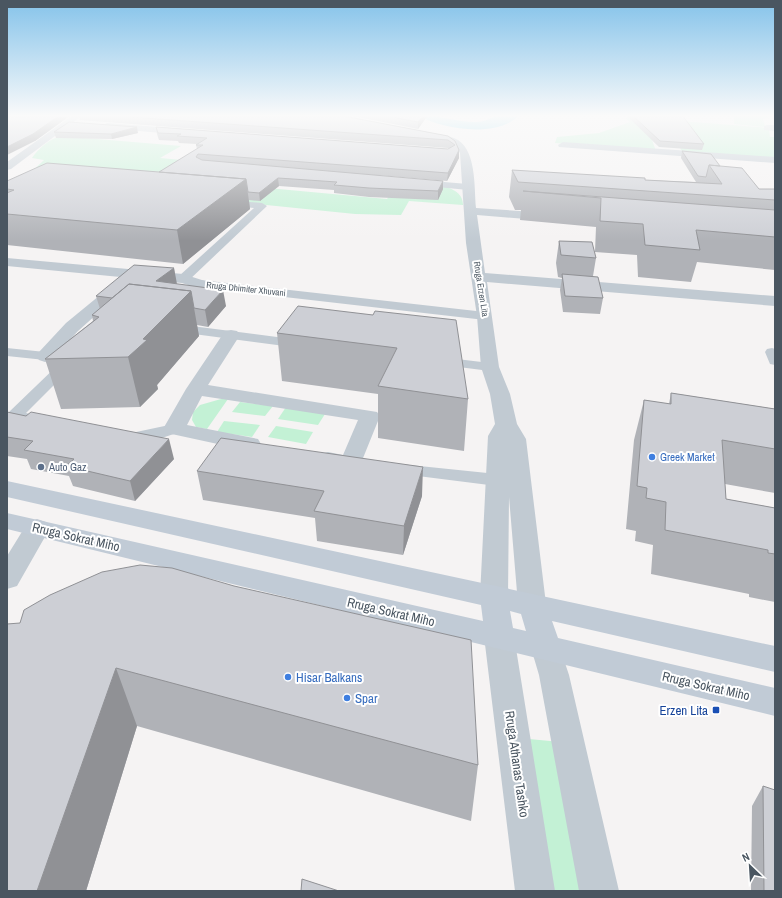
<svg xmlns="http://www.w3.org/2000/svg" width="782" height="898" viewBox="0 0 782 898" font-family="'Archivo Narrow',sans-serif">
	<rect width="100%" height="100%" fill="#f5f3f3"/>
	<!-- green -->
	<path fill="#c3f1d5" d="M718,115H775L763,119L765,127L734,124V116Z
		M628,117L769,128L770,137H775V159L682,153L678,141L652,140L656,151L555,143L557,137L599,133L630,122L625,118Z
		M61,136L181,146L160,158L204,162L193,181L387,199L400,182C418,184 464,181 463,205L409,201L401,215L355,214L23,180L44,160L32,158C39,148 49,139 61,136Z
		M221,399H228L207,429L196,427L192,420L193,412L200,405Z
		M240,402L273,406L265,416L232,412Z
		M286,407L325,414L318,425L278,419Z
		M224,421L260,425L252,437L217,432Z
		M276,426L313,432L306,444L268,437Z
		M529,739L571,743L594,891H551Z"/>
	<!-- water -->
	<path fill="#90daee" d="M418,115C438,115 456,122 476,122C484,122 488,119 494,117C502,114 511,115 519,115C499,138 442,130 418,115Z"/>
	<g fill="none" stroke-linecap="round" stroke-linejoin="round">
		<!-- lane -->
		<path fill="#c1cad2" fill-rule="evenodd" d="M420,180L468,184L473,187L468,190L417,185V181Z
			M226,200L262,203L267,206L187,282H179L177,279L179,276L254,208L223,205L221,203Z
			M200,280L485,312L491,316L485,320L196,287L194,284Z
			M176,324L300,340L305,341L307,344L305,347L300,348L171,331L169,328L171,325Z
			M7,348L45,352L50,353L52,356L50,359L45,360L7,356Z
			M772,348L775,349V365L770,364L765,352L767,349Z
			M440,357L490,363L495,364L497,367L495,370L490,371L435,364L433,361L435,358Z
			M67,360L72,361L74,364L72,367L26,413L41,417L43,420L41,423L35,425L9,418L7,415L9,412L62,361Z
			M174,424L180,426L182,429L180,432C167,436 128,451 120,439L122,435Z
			M400,464L497,474L503,476L506,480L503,484L497,486L394,473L391,469L394,465Z"/>
		<!-- street -->
		<path fill="#c1cad2" fill-rule="evenodd" d="M73,115H83L11,169L7,170V162Z
			M107,123L186,129L191,132L186,135L104,128L102,126Z
			M767,125H775V131L764,130V126Z
			M427,133C436,135 446,135 454,138C477,147 474,187 476,208L550,213L556,217L550,221L477,215L485,273L775,296V306L487,282L499,367L510,394L517,424L526,439L546,604L542,612L532,615L522,612L518,604L509,497L508,596L504,603L494,607L484,603L480,596L488,436L495,424L490,394L481,367L477,316L466,243L460,153C452,140 437,141 424,138L422,136Z
			M563,142L775,157V163L559,147L558,145Z
			M7,258L183,274L205,281L208,284L205,287L200,289L182,283L7,266Z
			M121,280L126,282L129,285L126,288L78,331L51,360L45,362L39,360L36,356L39,352L66,323L116,282Z
			M231,330L237,331L240,335L208,385L377,412L380,416L359,468C346,471 333,467 320,464L317,459L320,454L328,452L343,455L358,420L202,396L187,425L258,439L261,444L258,449L250,451L167,433L163,429L186,389L225,331Z
			M37,519L46,522L50,528L17,586L7,589V556L28,522Z
			M499,624L509,628L514,636L555,891H515L484,636L489,628Z
			M546,636L557,639L569,675L619,891H579L539,675L531,648L535,639Z"/>
		<!-- secondary -->
		<path fill="#c1cbd6" fill-rule="evenodd" d="M7,481L775,646V672L552,621L558,638L775,688V716L7,529V513L483,621L481,605L7,497ZM510,611L521,614L526,631L513,628Z"/>
	</g>
	<!-- wall -->
	<path fill="#b0b2b7" d="M7,115H71L35,141L24,117L25,116H7Z
		M79,115H338L448,136L459,150V158L447,181L377,175L443,189L438,200L369,197L334,193V190L279,186L260,201L249,200L250,209L183,264L7,245V181L159,172L197,149L196,145L197,144L179,143L178,141L159,140L157,134L156,127L448,149L449,148H448L80,120Z
		M348,115H428L418,129Z
		M626,115H682L704,144L702,150L659,147Z
		M54,132L138,133L112,139L56,138Z
		M682,151L720,166L759,189H775V270L697,262L691,282L638,277L637,255L595,252L596,227L520,220L521,210H515L509,197L512,170L645,180L696,182L681,158Z
		M559,241L596,258L593,276L603,298L600,314L563,312L560,290L562,278L558,277L556,263Z
		M174,268L176,284L226,306L208,327L197,325L199,336L157,385L158,389L140,407L61,409L45,359L93,321L92,315L100,309L96,296Z
		M373,315L468,399L464,451L378,438V394L282,381L277,333Z
		M671,393L775,409V493L725,484L726,499L775,508V602L749,597V594L651,574L653,545L635,541L636,531L626,529L634,440L644,400L669,404Z
		M7,412L174,459L135,501L73,486L69,476L31,469L27,459L7,456Z
		M197,471L422,496L403,555L317,541L315,518L203,500Z
		M7,624L478,765L471,821L137,726L86,891H7Z
		M763,786L775,891H751L752,806Z"/>
	<!-- shaded-wall -->
	<path fill="#909195" d="M60,115H71L35,141L7,155V147Z
		M424,115H428L418,129V122Z
		M137,127L138,133L112,139L111,134Z
		M459,150V158L447,181L448,173Z
		M278,178L279,186L260,201L259,193Z
		M246,179L250,209L183,264L177,230Z
		M443,181V189L438,200V191Z
		M174,268L177,284L156,281Z
		M223,290L226,306L208,327L205,310Z
		M191,291L199,336L157,385L158,389L140,407L128,357L143,339Z
		M169,439L174,459L135,501L130,481Z
		M423,467L422,496L403,555L404,526Z
		M116,668L137,726L86,891H37Z"/>
	<!-- building -->
	<path fill="#cdcfd5" stroke="#909195" d="M27,115H60L33,134L7,147V116L24,117Z
		M103,115H338L448,136L455,141L459,150L448,173L198,154L196,157L202,160L443,181L438,191L369,188L334,185L337,182L278,178L259,193L248,192L246,179L159,172L203,145H196L207,138L177,136L181,134L158,133L156,127L448,149L455,145L448,140Z
		M381,115H424L418,122Z
		M632,115H682L704,144L660,141Z
		M69,122L137,127L111,134L54,132Z
		M682,151L711,154L720,166L709,165L706,177L698,176Z
		M47,163L246,179L177,230L7,214V193L14,190L7,189V181Z
		M709,165L742,168L759,189H775V200L518,182L512,170L645,178V180L722,184Z
		M523,191L775,210V237L696,230L700,250L645,245L643,224L600,221L601,198Z
		M559,241L592,242L596,258L561,255Z
		M134,265L174,268L156,281L223,290L205,310L194,308L191,291L129,284L112,298L96,296Z
		M562,274L598,277L603,298L565,296Z
		M129,284L191,291L143,339L147,340L128,357L45,359L99,317L92,315Z
		M298,306L373,315L375,311L456,320L468,399L378,386L397,348L277,333Z
		M671,393L775,409V449L722,440L726,499L775,508V554L768,553V550L665,530L666,502L646,498L647,488L637,486L644,400L671,404Z
		M7,412L26,416L31,412L169,439L130,481L66,466L74,459L24,450L33,441L7,437Z
		M221,438L423,467L404,526L314,511L324,491L197,471Z
		M140,565L172,568L234,586L471,640L478,765L116,668L37,891H7V624L20,623L24,610L50,595L102,572Z
		M763,786L775,790V891H764Z
		M302,879L339,891H301Z"/>
	<!-- sky -->
	<linearGradient id="sky" x2="0" y2="1"><stop stop-color="#85c3ea"/><stop offset="0.48" stop-color="#fafafa"/><stop offset="1" stop-color="#fafafa" stop-opacity="0"/></linearGradient>
	<rect width="782" height="241" fill="url(#sky)"/>
	<!-- markers -->
	<g fill="#3f7fe0" stroke="#fff" stroke-width="1.5">
		<circle cx="652" cy="457" r="4"/>
		<circle cx="288" cy="677" r="4"/>
		<circle cx="347" cy="698" r="4"/>
	</g>
	<circle fill="#5c6f8a" stroke="#fff" stroke-width="1.5" cx="41" cy="467" r="4"/>
	<rect fill="#1a4fb4" stroke="#fff" stroke-width="1.5" x="712" y="706" width="8" height="8" rx="2"/>
	<g text-anchor="middle" dominant-baseline="central" stroke-width="4" stroke-linejoin="round" paint-order="stroke">
		<!-- far-street labels -->
		<g font-size="9" fill="#4a5661" stroke="#fff">
			<text transform="translate(246 289) rotate(6)">Rruga Dhimiter Xhuvani</text>
			<text transform="translate(481 289) rotate(81)">Rruga Erzen Lita</text>
		</g>
		<!-- shop labels -->
		<g font-size="11" fill="#366cbe" stroke="#fff" text-anchor="start">
			<text x="660" y="457">Greek Market</text>
		</g>
		<!-- service labels -->
		<g font-size="11" fill="#4e5e75" stroke="#fff" text-anchor="start">
			<text x="49" y="467">Auto Gaz</text>
		</g>
		<!-- near-street labels -->
		<g font-size="13" fill="#4a5661" stroke="#fff">
			<text transform="translate(76 537) rotate(13)">Rruga Sokrat Miho</text>
			<text transform="translate(391 612) rotate(13)">Rruga Sokrat Miho</text>
			<text transform="translate(706 686) rotate(13)">Rruga Sokrat Miho</text>
			<text transform="translate(517 764) rotate(82)">Rruga Athanas Tashko</text>
		</g>
		<!-- near-shop labels -->
		<g font-size="13" fill="#366cbe" stroke="#fff" text-anchor="start">
			<text x="296" y="677">Hisar Balkans</text>
			<text x="355" y="698">Spar</text>
		</g>
		<!-- near-transit labels -->
		<g font-size="13" fill="#164399" stroke="#fff" text-anchor="end">
			<text x="708" y="710">Erzen Lita</text>
		</g>
	</g>
	<!-- border -->
	<rect width="782" height="898" fill="none" stroke="#4a5661" stroke-width="16"/>
	<!-- north arrow -->
	<g transform="translate(750 866) rotate(335)" stroke="#ffffff" stroke-width="3" paint-order="stroke">
	<path d="M0-3L7 15L0 10L-7 15Z" fill="#4a5661"/>
	<text y="-6" font-size="11" font-weight="bold" text-anchor="middle" fill="#4a5661">N</text>
	</g>
</svg>
